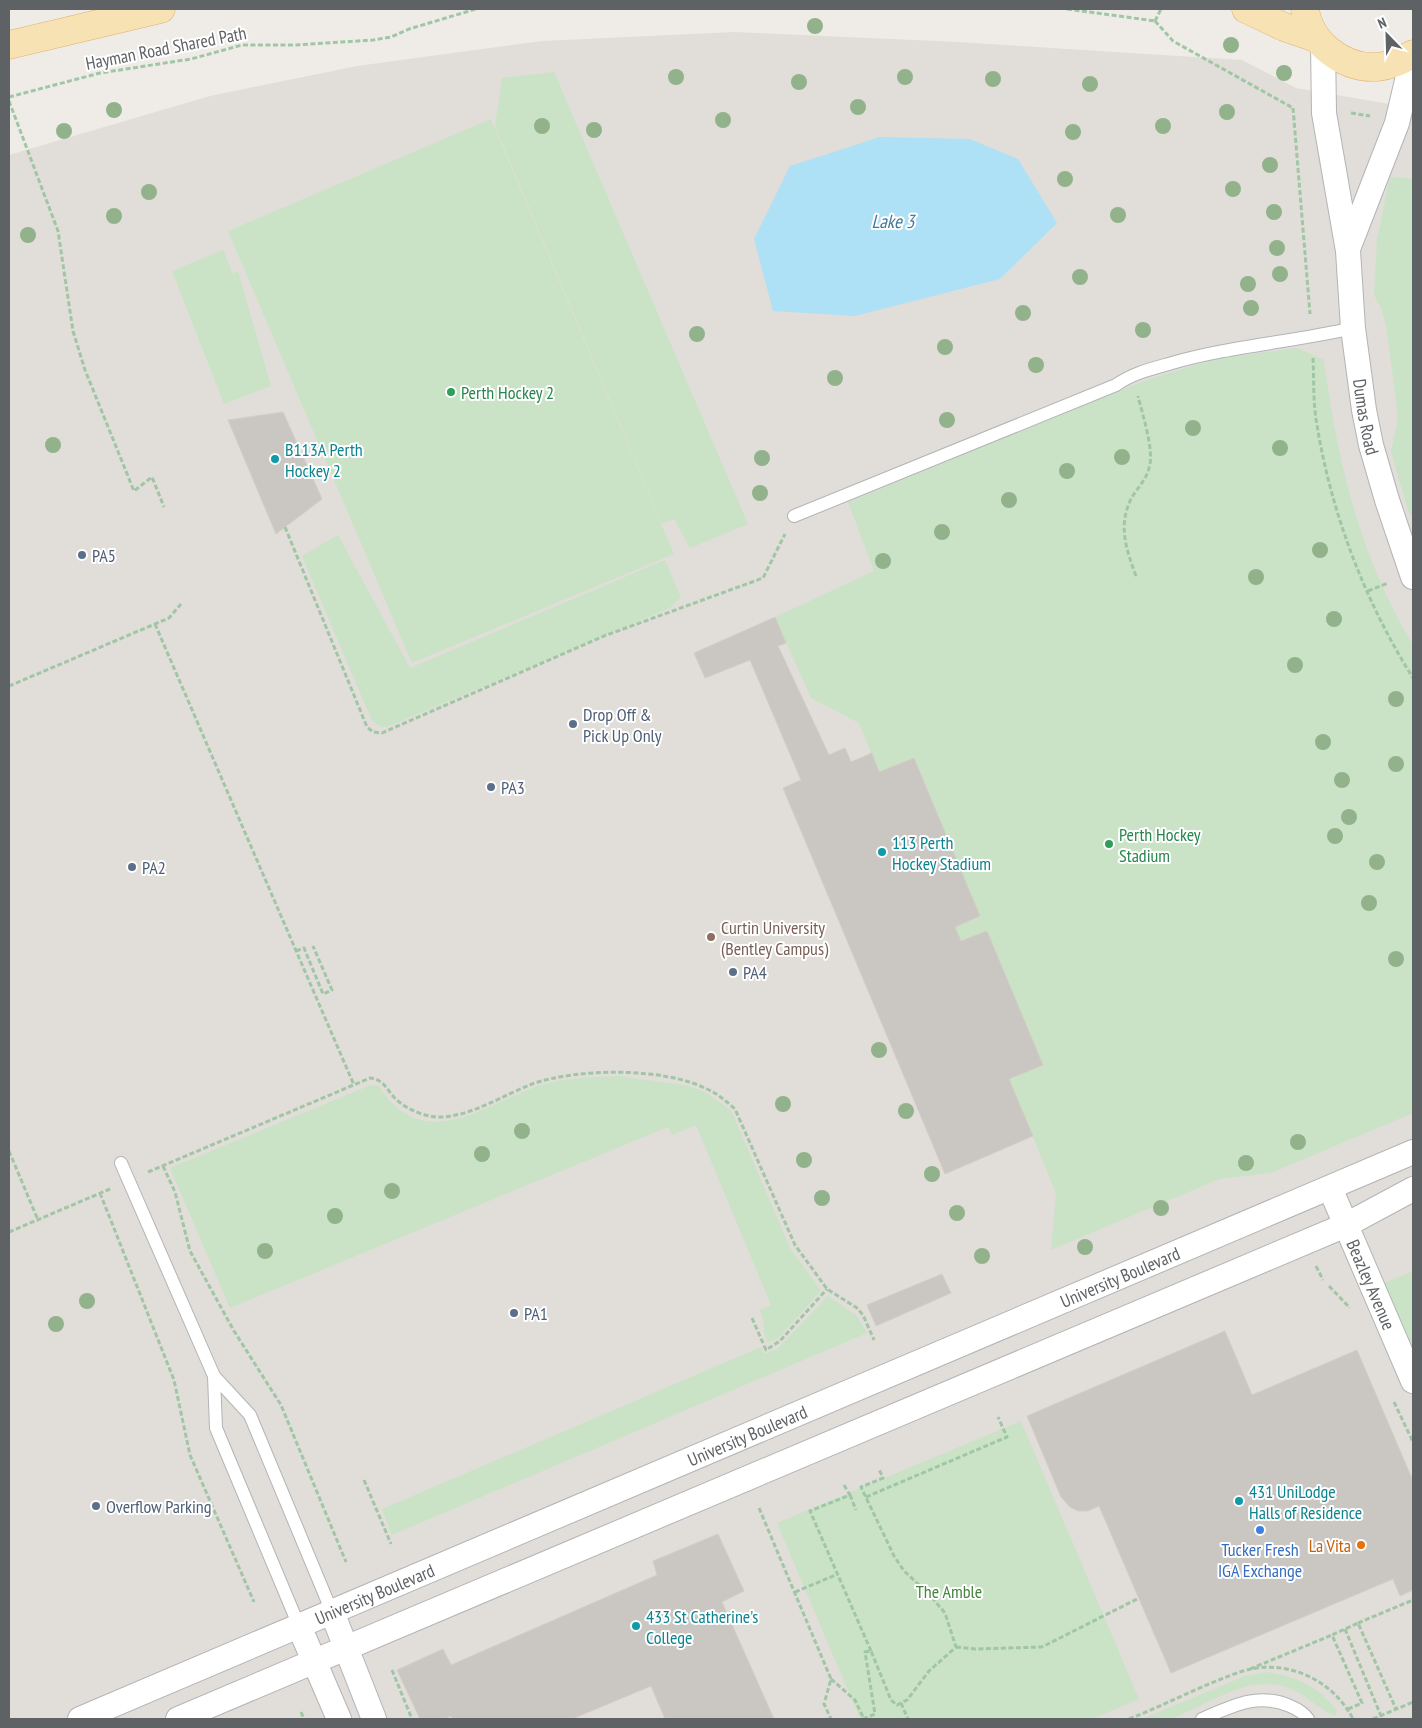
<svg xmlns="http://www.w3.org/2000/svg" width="1422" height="1728" viewBox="0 0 1422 1728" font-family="'PT Sans Narrow',sans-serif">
	<rect width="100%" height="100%" fill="#efece7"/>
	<!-- education -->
	<path fill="#e1ddd8" d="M735,32L959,42L1242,60L1296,88L1413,108V1719H9V155L210,96L357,66L542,41Z"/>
	<!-- green -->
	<path fill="#cae3c6" d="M554,72L748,524L690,548L674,519L662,524L495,126L502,78Z
		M491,119L674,554L412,663L228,231Z
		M1390,177L1413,179V516L1409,513L1391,452L1398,418L1396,401L1387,331L1382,310L1374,295L1377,239Z
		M223,250L233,274L238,271L271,386L224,404L172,271Z
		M1297,348L1324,360C1337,461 1360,557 1413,645V1113L1271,1173L1219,1179L1051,1250L1056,1193L1009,1079L1043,1065L987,931L961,941L955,927L980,916L914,759L879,772L859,723L811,698L775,617L874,571L848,502L1149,379L1220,358Z
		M338,535L410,668L665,560L681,597L670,608L387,727H381L372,721L302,556Z
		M619,1076L689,1086L705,1092L731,1110L790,1248L821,1291L778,1338L768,1343C762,1334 765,1321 760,1310L771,1305L696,1125L672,1135L668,1127L230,1308L170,1168L371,1085L379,1086C421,1153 478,1109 532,1088C559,1078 590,1077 619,1076Z
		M1413,1271V1357L1382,1284Z
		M828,1296L857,1316L867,1333L392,1535L382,1509L761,1347L764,1354L777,1349Z
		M1021,1421L1139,1699L1092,1719H860L777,1523Z
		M1266,1672C1296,1676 1317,1686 1337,1710L1335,1716C1317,1709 1306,1693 1286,1687C1244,1674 1207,1707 1169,1719C1161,1721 1151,1719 1142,1719L1245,1676Z"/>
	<!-- water -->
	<path fill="#afe1f6" d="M880,137L970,139L1018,159L1057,223L1000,279L855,316L773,311L754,239L790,166Z"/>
	<!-- building -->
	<path fill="#cac7c3" stroke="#d3cdc5" d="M283,412L322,499L276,534L228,420Z
		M775,617L786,643L778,646L829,755L845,748L851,762L872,753L879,772L914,758L980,916L955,927L961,941L987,931L1043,1065L1009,1079L1033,1136L945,1174L783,788L801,780L750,660L705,678L694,653Z
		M942,1274L951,1293L876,1326L867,1305Z
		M1225,1331L1252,1395L1357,1350L1413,1481V1590L1400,1596L1393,1579L1171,1673L1099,1506L1088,1511H1078L1070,1507L1061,1497L1027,1416Z
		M718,1534L744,1591L722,1602L774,1719H665L651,1686L572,1719H453L451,1716L444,1719H420L397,1670L443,1649L451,1665L657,1575L653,1561Z"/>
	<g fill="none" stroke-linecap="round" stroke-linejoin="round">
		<defs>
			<path id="service" d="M794,516L1116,385C1133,373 1151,369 1172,363C1231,346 1293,342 1353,328
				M121,1163L214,1376L250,1415L332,1612
				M214,1376L216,1428L299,1626
				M1202,1719C1232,1706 1258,1692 1290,1706C1297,1709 1304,1713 1308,1719"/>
			<g id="minor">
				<path id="s1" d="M1323,45L1324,113L1348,251L1353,328L1364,410L1371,445L1387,500L1413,577"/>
				<path d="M1348,249L1397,123L1413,55"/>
				<path id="s2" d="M1330,1188L1413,1381"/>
				<path d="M332,1612L374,1719"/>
				<path d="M299,1626L339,1719"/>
				<path id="s3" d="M80,1719L1413,1152"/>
				<path d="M178,1719L1346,1225L1413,1189"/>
			</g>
			<path id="primary" d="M1246,9L1284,27L1316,38
				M1305,9C1309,42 1343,69 1377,67C1390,66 1401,60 1413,54
				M9,45L161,9"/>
		</defs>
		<!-- service casing -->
		<use href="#service" stroke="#b2b4b7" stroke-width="14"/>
		<!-- minor casing -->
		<use href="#minor" stroke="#b2b4b7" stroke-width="26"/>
		<!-- primary casing -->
		<use href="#primary" stroke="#e3b06b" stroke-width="29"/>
		<!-- path -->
		<path stroke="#a1c6a6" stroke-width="3" stroke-dasharray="5 2.5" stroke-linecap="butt" d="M1067,9L1155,21
			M1155,21L1173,41L1293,108
			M1155,21L1161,9
			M9,97L100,73L191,59L242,45H296L373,40L391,37L409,29L476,9
			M9,101L58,231L73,331L85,370L134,491L152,477L164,507
			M1293,108L1310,314
			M1351,113L1370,116
			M1313,358C1314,378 1313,399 1316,419C1330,510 1364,600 1413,678
			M285,527L367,727L373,732L382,733L604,636L763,578L785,534
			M1136,576C1127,551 1118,528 1130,501C1135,490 1146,481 1149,468C1155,452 1142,413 1138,396
			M1368,591L1388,583
			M155,624L354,1085
			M9,686L169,618L181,604
			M296,951L304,948L323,994L332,990L313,946
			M9,1151L38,1220
			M163,1166L175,1192L190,1251L234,1331L281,1405L346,1562
			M148,1172L370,1078C385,1079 388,1093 398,1101C410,1111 428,1118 444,1117C475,1114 504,1095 532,1084C578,1068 663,1067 707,1089C718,1094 726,1101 735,1109L795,1245L827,1289L857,1308L863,1315L874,1340
			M100,1193L174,1380L190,1455L254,1602
			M9,1232L110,1189
			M1316,1266L1323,1280
			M1329,1286L1350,1308
			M752,1318L766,1350L780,1341L827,1289
			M1394,1402L1413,1442
			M364,1480L391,1544
			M844,1485L850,1495L810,1511L871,1651
			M850,1495L856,1510
			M866,1497L1007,1437L998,1417
			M759,1508L831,1679L824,1704L831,1719
			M795,1592L838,1574
			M1358,1623L1413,1600
			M1345,1629L1381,1716
			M956,1647L975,1649L1042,1647L1139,1598
			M1250,1669L1332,1635
			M392,1670L412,1719
			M831,1679L855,1700L864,1719
			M901,1703L908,1719
			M1348,1709L1362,1703L1332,1635L1358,1623L1396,1709
			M301,1712L304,1719
			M863,1719L875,1714L865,1652L871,1651L891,1700L897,1705L907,1700L929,1671L956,1647L945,1613L929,1594L904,1571L894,1556L861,1487L883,1478L879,1469
			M1129,1719C1167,1704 1204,1684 1243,1671C1287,1658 1333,1680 1353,1719
			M1373,1719L1413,1702"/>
		<!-- service -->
		<use href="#service" stroke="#fff" stroke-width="12"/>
		<!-- minor -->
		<use href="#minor" stroke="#fff" stroke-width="24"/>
		<!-- primary -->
		<use href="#primary" stroke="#f7e2b3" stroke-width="28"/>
	</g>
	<!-- trees -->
	<g fill="#92b28b">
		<circle cx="815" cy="26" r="8"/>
		<circle cx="1231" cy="45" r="8"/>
		<circle cx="1284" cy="73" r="8"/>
		<circle cx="676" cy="77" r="8"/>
		<circle cx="905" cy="77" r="8"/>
		<circle cx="993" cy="79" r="8"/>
		<circle cx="799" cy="82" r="8"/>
		<circle cx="1090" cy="84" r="8"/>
		<circle cx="858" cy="107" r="8"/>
		<circle cx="114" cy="110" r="8"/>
		<circle cx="1227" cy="112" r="8"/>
		<circle cx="723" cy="120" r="8"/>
		<circle cx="542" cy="126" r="8"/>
		<circle cx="1163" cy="126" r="8"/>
		<circle cx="594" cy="130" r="8"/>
		<circle cx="64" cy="131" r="8"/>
		<circle cx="1073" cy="132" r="8"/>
		<circle cx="1270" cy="165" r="8"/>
		<circle cx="1065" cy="179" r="8"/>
		<circle cx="1233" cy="189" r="8"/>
		<circle cx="149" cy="192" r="8"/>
		<circle cx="1274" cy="212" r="8"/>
		<circle cx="1118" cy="215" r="8"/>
		<circle cx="114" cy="216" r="8"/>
		<circle cx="28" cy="235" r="8"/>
		<circle cx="1277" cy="248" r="8"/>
		<circle cx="1280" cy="274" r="8"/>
		<circle cx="1080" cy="277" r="8"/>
		<circle cx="1248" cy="284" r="8"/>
		<circle cx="1251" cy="308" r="8"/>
		<circle cx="1023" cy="313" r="8"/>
		<circle cx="1143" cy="330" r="8"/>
		<circle cx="697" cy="334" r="8"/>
		<circle cx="945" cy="347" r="8"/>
		<circle cx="1036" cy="365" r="8"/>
		<circle cx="835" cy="378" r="8"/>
		<circle cx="947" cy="420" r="8"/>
		<circle cx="1193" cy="428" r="8"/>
		<circle cx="53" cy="445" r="8"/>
		<circle cx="1280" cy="448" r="8"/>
		<circle cx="1122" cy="457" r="8"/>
		<circle cx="762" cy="458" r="8"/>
		<circle cx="1067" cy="471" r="8"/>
		<circle cx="760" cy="493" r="8"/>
		<circle cx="1009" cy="500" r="8"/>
		<circle cx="942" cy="532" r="8"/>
		<circle cx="1320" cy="550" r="8"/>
		<circle cx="883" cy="561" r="8"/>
		<circle cx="1256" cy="577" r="8"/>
		<circle cx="1334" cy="619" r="8"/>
		<circle cx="1295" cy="665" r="8"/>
		<circle cx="1396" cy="699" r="8"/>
		<circle cx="1323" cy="742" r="8"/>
		<circle cx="1396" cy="764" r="8"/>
		<circle cx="1342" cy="780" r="8"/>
		<circle cx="1349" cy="817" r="8"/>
		<circle cx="1335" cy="836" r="8"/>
		<circle cx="1377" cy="862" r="8"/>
		<circle cx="1369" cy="903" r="8"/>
		<circle cx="1396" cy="959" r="8"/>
		<circle cx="879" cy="1050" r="8"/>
		<circle cx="783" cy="1104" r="8"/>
		<circle cx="906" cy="1111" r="8"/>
		<circle cx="522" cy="1131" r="8"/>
		<circle cx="1298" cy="1142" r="8"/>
		<circle cx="482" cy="1154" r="8"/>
		<circle cx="804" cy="1160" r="8"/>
		<circle cx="1246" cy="1163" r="8"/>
		<circle cx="932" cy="1174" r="8"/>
		<circle cx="392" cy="1191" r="8"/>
		<circle cx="822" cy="1198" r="8"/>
		<circle cx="1161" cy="1208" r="8"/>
		<circle cx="957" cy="1213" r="8"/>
		<circle cx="335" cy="1216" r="8"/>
		<circle cx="1085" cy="1247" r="8"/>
		<circle cx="265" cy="1251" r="8"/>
		<circle cx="982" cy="1256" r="8"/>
		<circle cx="87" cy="1301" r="8"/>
		<circle cx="56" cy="1324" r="8"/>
	</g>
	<!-- markers -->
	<g fill="#2e9e5b" stroke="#fff" stroke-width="2">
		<circle cx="451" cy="392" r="5"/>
		<circle cx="1109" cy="844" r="5"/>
	</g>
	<g fill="#0f9aa8" stroke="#fff" stroke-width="2">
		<circle cx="275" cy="459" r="5"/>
		<circle cx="882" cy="852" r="5"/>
		<circle cx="1239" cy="1501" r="5"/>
		<circle cx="636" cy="1626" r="5"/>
	</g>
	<g fill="#5c6f8a" stroke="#fff" stroke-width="2">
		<circle cx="82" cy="555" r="5"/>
		<circle cx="573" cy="724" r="5"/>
		<circle cx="491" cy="787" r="5"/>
		<circle cx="132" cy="867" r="5"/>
		<circle cx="733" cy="972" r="5"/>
		<circle cx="514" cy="1313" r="5"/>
		<circle cx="96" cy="1506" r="5"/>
	</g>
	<circle fill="#8d6e63" stroke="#fff" stroke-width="2" cx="711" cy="937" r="5"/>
	<circle fill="#3f7fe0" stroke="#fff" stroke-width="2" cx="1260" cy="1530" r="5"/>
	<circle fill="#e8710a" stroke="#fff" stroke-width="2" cx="1361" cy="1545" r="5"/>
	<g text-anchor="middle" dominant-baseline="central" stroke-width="4" stroke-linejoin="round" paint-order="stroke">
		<!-- street labels -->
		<g font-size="18" fill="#5e6265" stroke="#fff">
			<text transform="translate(166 48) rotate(-11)">Hayman Road Shared Path</text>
			<text stroke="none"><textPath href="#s1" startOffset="375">Dumas Road</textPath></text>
			<text stroke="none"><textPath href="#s3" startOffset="1130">University Boulevard</textPath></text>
			<text stroke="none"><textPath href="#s2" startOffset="105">Beazley Avenue</textPath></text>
			<text stroke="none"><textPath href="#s3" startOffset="725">University Boulevard</textPath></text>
			<text stroke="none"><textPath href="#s3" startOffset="320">University Boulevard</textPath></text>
		</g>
		<!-- leisure labels -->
		<g font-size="18" fill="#27864d" stroke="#fff" text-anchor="start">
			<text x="461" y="392">Perth Hockey 2</text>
			<text x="1119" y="834">Perth Hockey<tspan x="1119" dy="21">Stadium</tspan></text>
		</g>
		<!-- culture labels -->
		<g font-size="18" fill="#0d838f" stroke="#fff" text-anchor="start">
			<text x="285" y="449">B113A Perth<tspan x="285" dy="21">Hockey 2</tspan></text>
			<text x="892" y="842">113 Perth<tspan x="892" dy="21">Hockey Stadium</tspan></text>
			<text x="1249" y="1491">431 UniLodge<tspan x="1249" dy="21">Halls of Residence</tspan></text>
			<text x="646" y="1616">433 St Catherine's<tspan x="646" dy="21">College</tspan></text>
		</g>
		<!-- service labels -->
		<g font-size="18" fill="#4e5e75" stroke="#fff" text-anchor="start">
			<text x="92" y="555">PA5</text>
			<text x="583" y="714">Drop Off &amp;<tspan x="583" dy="21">Pick Up Only</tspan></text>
			<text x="501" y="787">PA3</text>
			<text x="142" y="867">PA2</text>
			<text x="743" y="972">PA4</text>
			<text x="524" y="1313">PA1</text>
			<text x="106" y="1506">Overflow Parking</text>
		</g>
		<!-- education labels -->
		<g font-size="18" fill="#785e54" stroke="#fff" text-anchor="start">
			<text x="721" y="927">Curtin University<tspan x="721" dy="21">(Bentley Campus)</tspan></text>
		</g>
		<!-- food labels -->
		<g font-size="18" fill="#c56008" stroke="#fff" text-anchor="end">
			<text x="1351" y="1545">La Vita</text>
		</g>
		<!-- shop labels -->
		<g font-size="18" fill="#366cbe" stroke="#fff">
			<text x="1260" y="1549">Tucker Fresh<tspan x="1260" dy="21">IGA Exchange</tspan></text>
		</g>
		<!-- park labels -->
		<g font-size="18" fill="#46833f" stroke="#fff">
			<text x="949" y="1591">The Amble</text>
		</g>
		<!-- water labels -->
		<g font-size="19" font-style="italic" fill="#467997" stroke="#fff">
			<text x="893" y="221">Lake 3</text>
		</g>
	</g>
	<!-- border -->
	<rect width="1422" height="1728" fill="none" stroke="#5e6265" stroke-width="20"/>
	<!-- north arrow -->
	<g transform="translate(1387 35) rotate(337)" stroke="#ffffff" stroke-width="4" paint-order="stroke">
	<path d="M0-4L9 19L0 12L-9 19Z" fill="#5e6265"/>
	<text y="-8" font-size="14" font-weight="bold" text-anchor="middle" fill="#5e6265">N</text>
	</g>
</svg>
